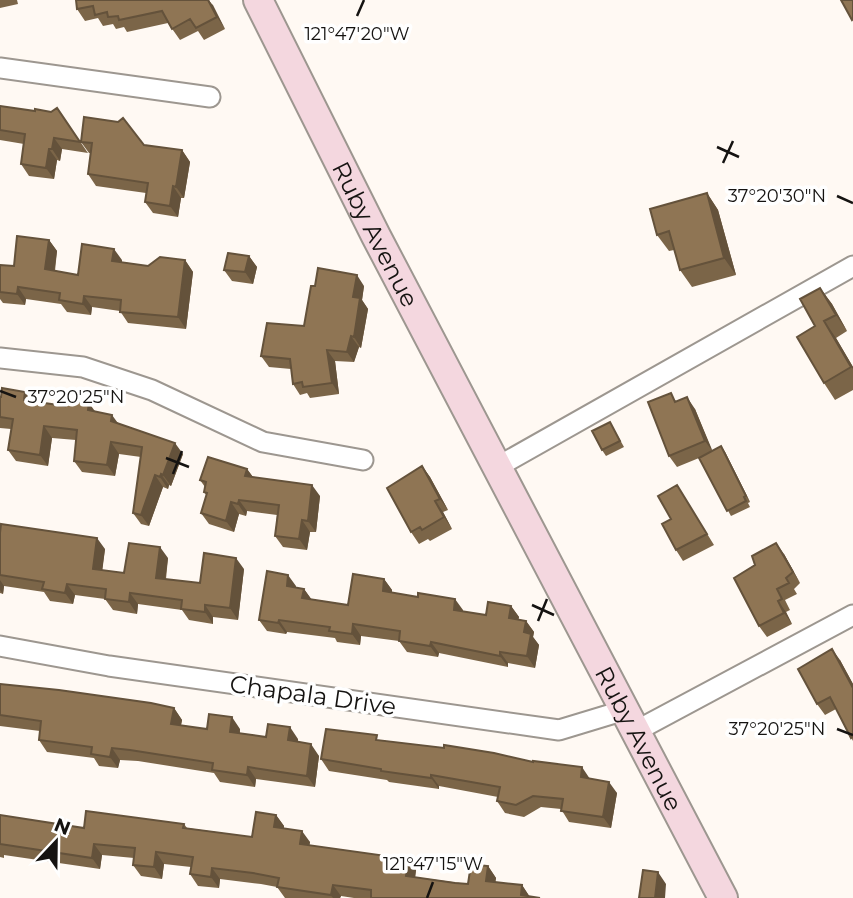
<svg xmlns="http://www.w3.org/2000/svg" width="853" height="898" viewBox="0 0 853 898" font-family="Montserrat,sans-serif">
	<rect width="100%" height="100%" fill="#fff9f3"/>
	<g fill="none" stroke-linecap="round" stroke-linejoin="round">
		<defs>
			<path id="street" d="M0,68L210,97
				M0,358L83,367L152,390L263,442L363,460
				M497,467L853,266
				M0,646L109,666L559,730L625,710
				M636,731L853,615"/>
			<g id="secondary">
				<path id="s1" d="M258,0L376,236L723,898"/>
			</g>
		</defs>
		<!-- street casing -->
		<use href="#street" stroke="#9d9790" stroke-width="23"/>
		<!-- secondary casing -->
		<use href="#secondary" stroke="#9d9790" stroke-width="32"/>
		<!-- street -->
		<use href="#street" stroke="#fff" stroke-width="19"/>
		<!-- secondary -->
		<use href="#secondary" stroke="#f4d7df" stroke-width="28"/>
	</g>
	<!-- wall -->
	<path fill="#7b6548" d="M0,0H17L18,4L0,8Z
		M76,0H209L225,29L204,40L198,31L180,40L168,23L127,32L124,27L116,29L113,24L103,26L98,18L85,21L77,9Z
		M0,106L35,111L51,112L57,108L88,153L62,149L60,161L57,160L54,179L29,176L21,164L24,144L0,140Z
		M81,142L144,145L182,150L190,162L184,198H181L178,217L153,213L145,202L146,193L96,186L88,174L91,153H89Z
		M707,193L718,210L736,275L692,287L680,270L674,250L669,251L657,235Z
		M49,240L57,251L55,271L78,275L122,260V262L148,266L185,260L193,272L186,329L128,323L120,311L92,307L91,315L67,312L61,304L26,299L25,305L3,303L0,299V265L14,266Z
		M249,256L257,267L253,284L232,281L224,270Z
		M364,286L362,300L368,309L361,348L359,347L354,362L335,361L339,394L310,398L307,393L300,395L293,384L291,369L269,367L261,356L304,326Z
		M820,288L832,304L847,331L836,338L853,367V390L835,400L824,383L815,326Z
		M25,392L32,401L95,412L183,454L171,486L169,485L168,489L163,487L149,526L141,524L133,513L141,457L119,454L115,476L82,472L74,461L76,440L52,438L48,466L16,461L8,450L11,429L0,428V397Z
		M677,401L695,409L712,451L721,446L725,452L750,502L748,503L750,507L731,516L699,458L677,467L669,456Z
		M610,422L624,447L606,456L602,450Z
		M422,466L430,477L448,510L443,512L452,529L430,541L428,539L419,544L411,532Z
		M247,469L253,477L320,496L316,532H310L307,550L283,547L275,536L277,515L247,511L246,516L239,514L234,532L209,524L201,513L207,496L204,492L205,487L200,480Z
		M677,485L714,545L683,561L676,550L671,519Z
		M0,533L105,549L102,570L124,573L168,558L166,579L200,583L244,569L238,620L213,617V624L189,620L182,610L138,604L137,614L113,610L105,599L75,595L73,604L50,601L44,592L4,586L3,594L0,593Z
		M784,554L800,583L794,589L797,594L785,600L790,610L786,612L792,624L767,637L759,626Z
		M384,579L392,590V593L463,610V612L486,615L511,606L519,617L518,619L526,621L534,632L533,637L539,645L535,668L508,663V667L439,653L438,657L407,652L399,641L361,636L360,645L337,642L335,638L287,632L286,634L267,631L259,620L296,586V588L304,589L311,599L348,605Z
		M840,660L853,684V741L836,709L825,715L817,704Z
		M0,684L174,708L182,720L181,725L207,729H240V734L266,737L298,739V742L319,756L315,787L256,779L255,787L220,782L214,773L138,761L120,760L118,768L99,766L94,758L47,752L39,740L40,731L0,726Z
		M381,740L590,779L617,793L611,828L569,822L561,809L541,807L524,817L505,813L497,801L498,797L439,786V789L389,782L387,780L329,771L321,759Z
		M0,815L84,828L184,824L187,828L252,837L276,815L284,826V828L310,842L309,845L408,859L416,870L415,877L468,884L488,866L496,878L495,882L522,885L529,896L540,898H354L341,896L340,898H285L277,887L261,884L220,879L219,888L198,886L190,874L191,867L164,864L162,879L141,876L133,865L134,858L102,855L100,869L4,855V858L0,857Z"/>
	<!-- shaded-wall -->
	<path fill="#64523b" d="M208,0L213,5L225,29L217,17Z
		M54,138L62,149L60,161L52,149Z
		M49,149L57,160L54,179L46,168Z
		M182,150L190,162L184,198L176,187Z
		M173,186L181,198L178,217L170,206Z
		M707,193L718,210L736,275L724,258Z
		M49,240L57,251L53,281L45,269Z
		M114,249L122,260L120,272L112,261Z
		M249,256L257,267L253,284L245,272Z
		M185,260L193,272L186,329L178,317Z
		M357,275L364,286L362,300L368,309L361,348L354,337L353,297Z
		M18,287L26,299L25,305L17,294Z
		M820,288L832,304L847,331L836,315Z
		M84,296L92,307L91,315L83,304Z
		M824,321L836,338L853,367V369Z
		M351,336L359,347L354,362L347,352Z
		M327,350L335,361L339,394L332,383Z
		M25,392L33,403L24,400Z
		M687,397L695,409L713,452L705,441Z
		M89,403L97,414L88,410Z
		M112,415L120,426L111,421Z
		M44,426L52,438L48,466L40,455Z
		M111,442L119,454L115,476L107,465Z
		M175,443L183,454L171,486L163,475Z
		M721,446L725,452L750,502L746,496Z
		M422,466L430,477L448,510L440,499Z
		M247,469L255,480L245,476Z
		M161,474L169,485L168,489L160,477Z
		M155,475L163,487L149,526L141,515Z
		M312,485L320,496L316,532L308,521Z
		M239,500L247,511L246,516L238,504Z
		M435,501L443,512L452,529L444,517Z
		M231,502L239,514L234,532L226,521Z
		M302,520L310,532L307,550L299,539Z
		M97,538L105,549L101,581L93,569Z
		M776,543L784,554L800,583L793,572Z
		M160,547L168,558L164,589L156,578Z
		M236,558L244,569L238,620L230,608Z
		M288,575L296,586L295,598L287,586Z
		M384,579L392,590L391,602L383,591Z
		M0,580L4,586L3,594L0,590Z
		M67,584L75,595L73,604L65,593Z
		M304,589L312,600L302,598Z
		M130,593L138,604L137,614L129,602Z
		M455,599L463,610L462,621L454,610Z
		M778,601L786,612L792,624L784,613Z
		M205,605L213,617V624L205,612Z
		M511,606L519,617L517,629L509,618Z
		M279,620L287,632L286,634L278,623Z
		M526,621L534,632L533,637L539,645L535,668L527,656L524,632Z
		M353,624L361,636L360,645L352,634Z
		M431,642L439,653L438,657L430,646Z
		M832,649L840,660L853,684V688Z
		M500,652L508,663V667L500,656Z
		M174,708L182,720L179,735L171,724Z
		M232,717L240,729L238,744L230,732Z
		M290,727L298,739L296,752L288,740Z
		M311,744L319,756L315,787L307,776Z
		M112,748L120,760L118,768L110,757Z
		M248,767L256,779L255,787L247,775Z
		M582,767L590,779L581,777Z
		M431,775L439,786V789L431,778Z
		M609,782L617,793L611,828L603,817Z
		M276,815L284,826L282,838L274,827Z
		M302,831L310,842L308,855L300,844Z
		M94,844L102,855L100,869L92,858Z
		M156,852L164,864L162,879L154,867Z
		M408,859L416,870L414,887L406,876Z
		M488,866L496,878L494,892L486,881Z
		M212,868L220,879L219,888L211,877Z
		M658,872L666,884L665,898H655Z
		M333,885L341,896L340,898H333L331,895Z
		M522,885L530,897L521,895Z"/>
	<!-- building -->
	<path fill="#8f7554" stroke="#64523b" stroke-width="2" d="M76,0H208L217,17L196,28L190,19L172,29L162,11L119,20L118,16L108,17L107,12L95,15L93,6L77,9Z
		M841,0H853V19L852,20Z
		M0,106L35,111V109L51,112L57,108L80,142L54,138L52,149H49L46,168L21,164L25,134L0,130Z
		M84,117L118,122L123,118L144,145L182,150L176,187L173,186L170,206L145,202L148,183L88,174L92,143L81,142Z
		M707,193L724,258L680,270L669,231L657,235L650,209Z
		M17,236L49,240L45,269L78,275L82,244L114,249L112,261L148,266L160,257L185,260L178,317L120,312L121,300L84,296L83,304L59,300L60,293L18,287L17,294L0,292V265L14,266Z
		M228,253L249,256L245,272L224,270Z
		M318,268L357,275L353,297L360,298L354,337L351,336L347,352L327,350L332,383L303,387L302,382L293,384L290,359L261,356L267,323L304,326L311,286H315Z
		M820,288L836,315L824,321L851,367L824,383L797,337L815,326L800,299Z
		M2,388L25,392L24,400L65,406L66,400L89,403L88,410L112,415L111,421L175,443L163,475L161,474L160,477L155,475L141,515L133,513L142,447L111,442L107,465L74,461L77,430L44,426L40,455L8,450L13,419L0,417V397H1Z
		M671,393L675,402L687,397L705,441L669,456L648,402Z
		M610,422L620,441L602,450L592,431Z
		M721,446L746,496L744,497L746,501L727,511L699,458Z
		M208,457L247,469L245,476L312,485L308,521L302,520L299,539L275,536L279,505L239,500L238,504L231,502L226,521L201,513L207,493L204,492L206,482L200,480Z
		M422,466L440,499L435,501L444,517L422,530L420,527L411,532L387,488Z
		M677,485L707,534L676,550L662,524L671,519L658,496Z
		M1,524L97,538L93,569L124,573L129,543L160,547L156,578L200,583L204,553L236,558L230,608L205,605V612L181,609L182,600L130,593L129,602L105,599L106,589L67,584L65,593L42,589L44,582L0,575V533Z
		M776,543L793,572L786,578L789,583L777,589L782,599L778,601L784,613L759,626L734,578L755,565L752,556Z
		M267,571L288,575L287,586L304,589L302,598L348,605L353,574L384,579L383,591L418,597V593L455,599L454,610L486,615L488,602L511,606L509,618L526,621L524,632L531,634L527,656L500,652V656L431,642L430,646L399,641L400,631L353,624L352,634L329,631L330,627L279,620L278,623L259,620Z
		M832,649L853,688V736L851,738L830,697L817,704L798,669Z
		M0,684L59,690L151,703L174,708L171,724L207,729L209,714L232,717L230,732L266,737L268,724L290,727L288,740L311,744L307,776L248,767L247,775L212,770L213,763L130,750L112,748L110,757L91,754L92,747L39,740L41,721L0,715Z
		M326,729L377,735L376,740L444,748V745L494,753L533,762V761L582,767L581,777L609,782L603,817L561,811L563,799L533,796L516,805L497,801L500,787L431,775V778L381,771V769L321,759Z
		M86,811L184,824L183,828L252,837L256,812L276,815L274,827L302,831L300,844L408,859L406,876L455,883L468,884L471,864L488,866L486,881L522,885L521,895L540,898H371V890L333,885L331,895L277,887L279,878L253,873L212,868L211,877L190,874L193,857L156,852L154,867L133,865L135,848L94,844L92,858L0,844V815L84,828Z
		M643,870L658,872L655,898H639Z"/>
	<!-- ticks -->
	<path fill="none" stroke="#151311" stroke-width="2.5" d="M357,16L364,0M717,147L739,157M723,163L733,141M837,196L853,203M0,391L16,397M166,458L189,467M173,474L182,451M532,605L554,615M538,621L547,599M837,729L853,735M427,898L433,882"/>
	<g text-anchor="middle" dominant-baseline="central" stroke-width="7" stroke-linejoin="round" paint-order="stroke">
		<!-- street labels -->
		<g font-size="24" fill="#151311" stroke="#fff">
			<text stroke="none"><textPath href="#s1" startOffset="262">Ruby Avenue</textPath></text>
			<text transform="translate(313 695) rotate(8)">Chapala Drive</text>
			<text stroke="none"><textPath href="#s1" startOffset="831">Ruby Avenue</textPath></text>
		</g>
	</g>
	<g font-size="18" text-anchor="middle" fill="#151311" stroke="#fff" stroke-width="7" stroke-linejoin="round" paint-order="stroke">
		<text x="357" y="40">121°47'20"W</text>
		<text x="777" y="202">37°20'30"N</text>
		<text x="76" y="403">37°20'25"N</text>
		<text x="777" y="735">37°20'25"N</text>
		<text x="433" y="870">121°47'15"W</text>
	</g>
	<!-- north arrow -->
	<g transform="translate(56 842) rotate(22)" stroke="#ffffff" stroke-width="5" paint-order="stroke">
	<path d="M0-5L12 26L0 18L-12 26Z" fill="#151311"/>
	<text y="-10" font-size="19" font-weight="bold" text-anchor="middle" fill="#151311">N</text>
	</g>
</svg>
